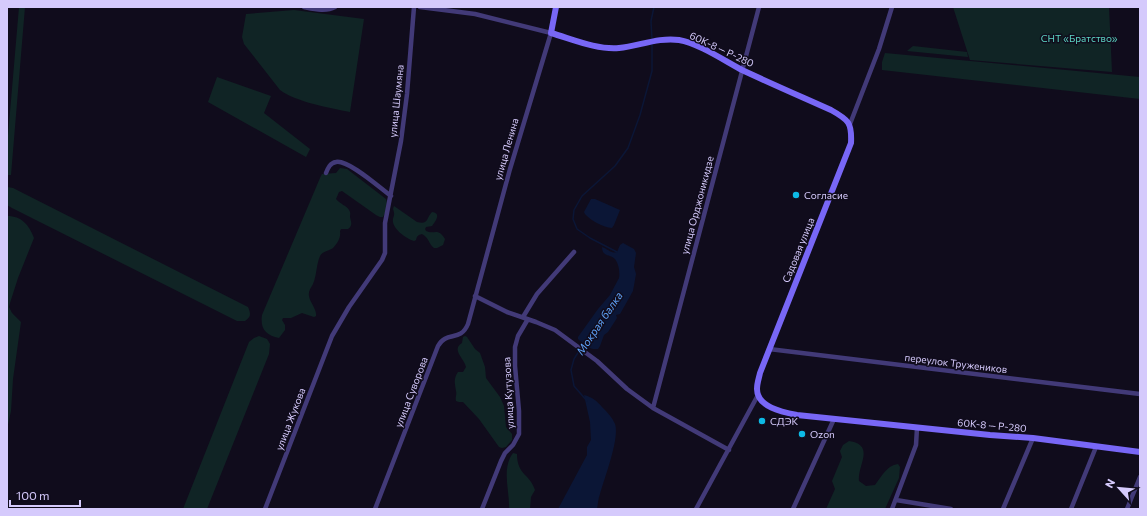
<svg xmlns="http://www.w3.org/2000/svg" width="1147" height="516" viewBox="0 0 1147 516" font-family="Commissioner,sans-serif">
	<rect width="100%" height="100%" fill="#100c1c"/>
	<!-- green -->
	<path fill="#102425" d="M19,7H25L11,175H7V147Z
		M953,7H1109L1112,72L970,60Z
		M294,10L364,19L350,112C330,108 296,102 280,90L244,44L242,37L246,14Z
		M913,46L967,52L968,57L907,51Z
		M885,53L1140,77V99L882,70V62Z
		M217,77L271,96L264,113L310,149L306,157L208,102Z
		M340,168L347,169L386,199C388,204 386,212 383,217H380L376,215L342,191L339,192L336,199C340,204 347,206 349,210C351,213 350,214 350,217C351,222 353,225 348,229H341L340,231C341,237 338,243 333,248C329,251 323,251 320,256C316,265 317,275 313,284C311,288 308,291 309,296C310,303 317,309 316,316L314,317L302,313L291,318H283L282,320L285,325V330L279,338C266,335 260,329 262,315L320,178L322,174L336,173Z
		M7,187L13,188L248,307C251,314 251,317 245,321H237L12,208L7,205Z
		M394,206L417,222C429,225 426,218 432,212C442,213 435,222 432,226L426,227L425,229L426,231C434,235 438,227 445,239L443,245L437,248H434C428,243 430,239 422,234C418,235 417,236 416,240L414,241C407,239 394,230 393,222C392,216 396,217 393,209Z
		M7,216C22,216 29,225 34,238L18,278L10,303L9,307L12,313L21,322L13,379L11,411L7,429Z
		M259,336L267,339L270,344L269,354L207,509H183L249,342L254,338Z
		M465,336L467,337L475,349L480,353L485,367L486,378L500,397L504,406L506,427L512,434V440L506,447L502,448L499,447L479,419L463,402H459L456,401C455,397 457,395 456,391C455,384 453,379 458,372H463L466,367C464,358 451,350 462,343L463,337Z
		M849,441C876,445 857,466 859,481L866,486L875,485C882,476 886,466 898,464L900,467L899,478L885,509H826L835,489L832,481L842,457L840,451L843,445Z
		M513,453L517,454C517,475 530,474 535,490L531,497L530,509H509C510,491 501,469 513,453Z"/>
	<!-- water -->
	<path fill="#0b1636" d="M591,199H595L620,210L614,225L612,228C603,227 591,221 585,214L584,212Z
		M623,243L634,249L636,253L634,267L636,274L633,291L620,314L616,315L617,318L608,332L604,335L600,346L598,349H593L587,347L578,339V337L598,309L610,295L619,278C620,273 619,264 615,259C610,254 602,257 602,247C608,249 611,254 617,252L620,245Z
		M584,395C592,397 597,401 602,407C607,412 612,417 615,424C620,438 604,479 600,494C598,499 598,504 597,509H558L587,455V447L591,440L590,422Z"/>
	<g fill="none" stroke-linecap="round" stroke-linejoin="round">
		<!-- stream -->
		<path stroke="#0b1636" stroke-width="1.5" d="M652,39L651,21L654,7
			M617,252L590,238L577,229L573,219L574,210L582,196L615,166L628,148L640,115L652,71V43
			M584,343L574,359L571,370L574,386L587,401"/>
		<!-- street -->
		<path stroke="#423a78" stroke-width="4.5" d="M304,7C314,9 326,12 335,7
			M850,124L879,49L892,7
			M326,173C328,168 330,163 336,162C348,159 381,189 391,196
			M475,296L507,312L536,322L555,330L597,361L627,389L653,408L729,450
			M523,317L537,294L574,252
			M769,349L1140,394
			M653,408L759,7
			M896,500L951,509
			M265,509L332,336L349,307L382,260L385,253V223L401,141L407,94L414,7
			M375,509L438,346C447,330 460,343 468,324L510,169L551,33L475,14L420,7
			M482,509L501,461L505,453L513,445L519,434V411L515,366V347L518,336L528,319
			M696,509L758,395
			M793,509L834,419
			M892,509L916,445L917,428
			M1003,509L1033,438
			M1071,509L1096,447
			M1127,509L1140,477"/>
		<!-- secondary -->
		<path stroke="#7867f6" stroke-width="6" d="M556,7L551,33C572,39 597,50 619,48C639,46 659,37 679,40C698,43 725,61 742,70C772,84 802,97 831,110C849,120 852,123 851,143L760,373C759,378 757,383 757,389C757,407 782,412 797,415L990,435L1033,438L1140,452"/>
	</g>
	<!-- markers -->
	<g fill="#0dbae5" stroke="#100c1c" stroke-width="1.5">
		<circle cx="796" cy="195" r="4"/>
		<circle cx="762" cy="421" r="4"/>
		<circle cx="802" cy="434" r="4"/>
	</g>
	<g text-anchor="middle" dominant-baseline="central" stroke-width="3" stroke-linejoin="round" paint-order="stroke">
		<!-- park labels -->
		<g font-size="10" fill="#5cd6c4" stroke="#100c1c">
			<text x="1079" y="38">СНТ «Братство»</text>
		</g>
		<!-- street labels -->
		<g font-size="10" fill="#d5cafc" stroke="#100c1c">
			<text transform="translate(722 49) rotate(25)">60К-8 — Р-280</text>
			<text transform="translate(396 101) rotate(-84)">улица Шаумяна</text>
			<text transform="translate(506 149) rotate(-74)">улица Ленина</text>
			<text transform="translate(697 205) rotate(-75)">улица Орджоникидзе</text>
			<text transform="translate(798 250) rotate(-68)">Садовая улица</text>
			<text transform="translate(956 363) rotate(7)">переулок Тружеников</text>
			<text transform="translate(411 392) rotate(-69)">улица Суворова</text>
			<text transform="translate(508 393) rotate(-93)">улица Кутузова</text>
			<text transform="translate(290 419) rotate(-69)">улица Жукова</text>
			<text transform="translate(992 425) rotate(5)">60К-8 — Р-280</text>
		</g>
		<!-- poi labels -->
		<g font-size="10" fill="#d5cafc" stroke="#100c1c" text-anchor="start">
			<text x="804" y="195">Согласие</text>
			<text x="770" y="421">СДЭК</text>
			<text x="810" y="434">Ozon</text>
		</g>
		<!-- water labels -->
		<g font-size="11" font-style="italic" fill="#5ea1f6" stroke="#100c1c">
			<text transform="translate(599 323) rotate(-56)">Мокрая балка</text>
		</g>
	</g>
	<!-- border -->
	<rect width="1147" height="516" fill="none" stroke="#d5cafc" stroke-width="16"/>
	<!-- north arrow -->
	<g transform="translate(1119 488) rotate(297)" stroke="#100c1c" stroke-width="3" paint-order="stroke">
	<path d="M0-3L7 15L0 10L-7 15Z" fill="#d5cafc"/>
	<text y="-6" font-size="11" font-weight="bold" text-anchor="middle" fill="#d5cafc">N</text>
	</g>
	<!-- scale -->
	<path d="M10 500v6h70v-6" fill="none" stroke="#d5cafc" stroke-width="2"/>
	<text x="16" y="500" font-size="12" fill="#d5cafc" stroke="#100c1c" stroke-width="3" paint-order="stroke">100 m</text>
</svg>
